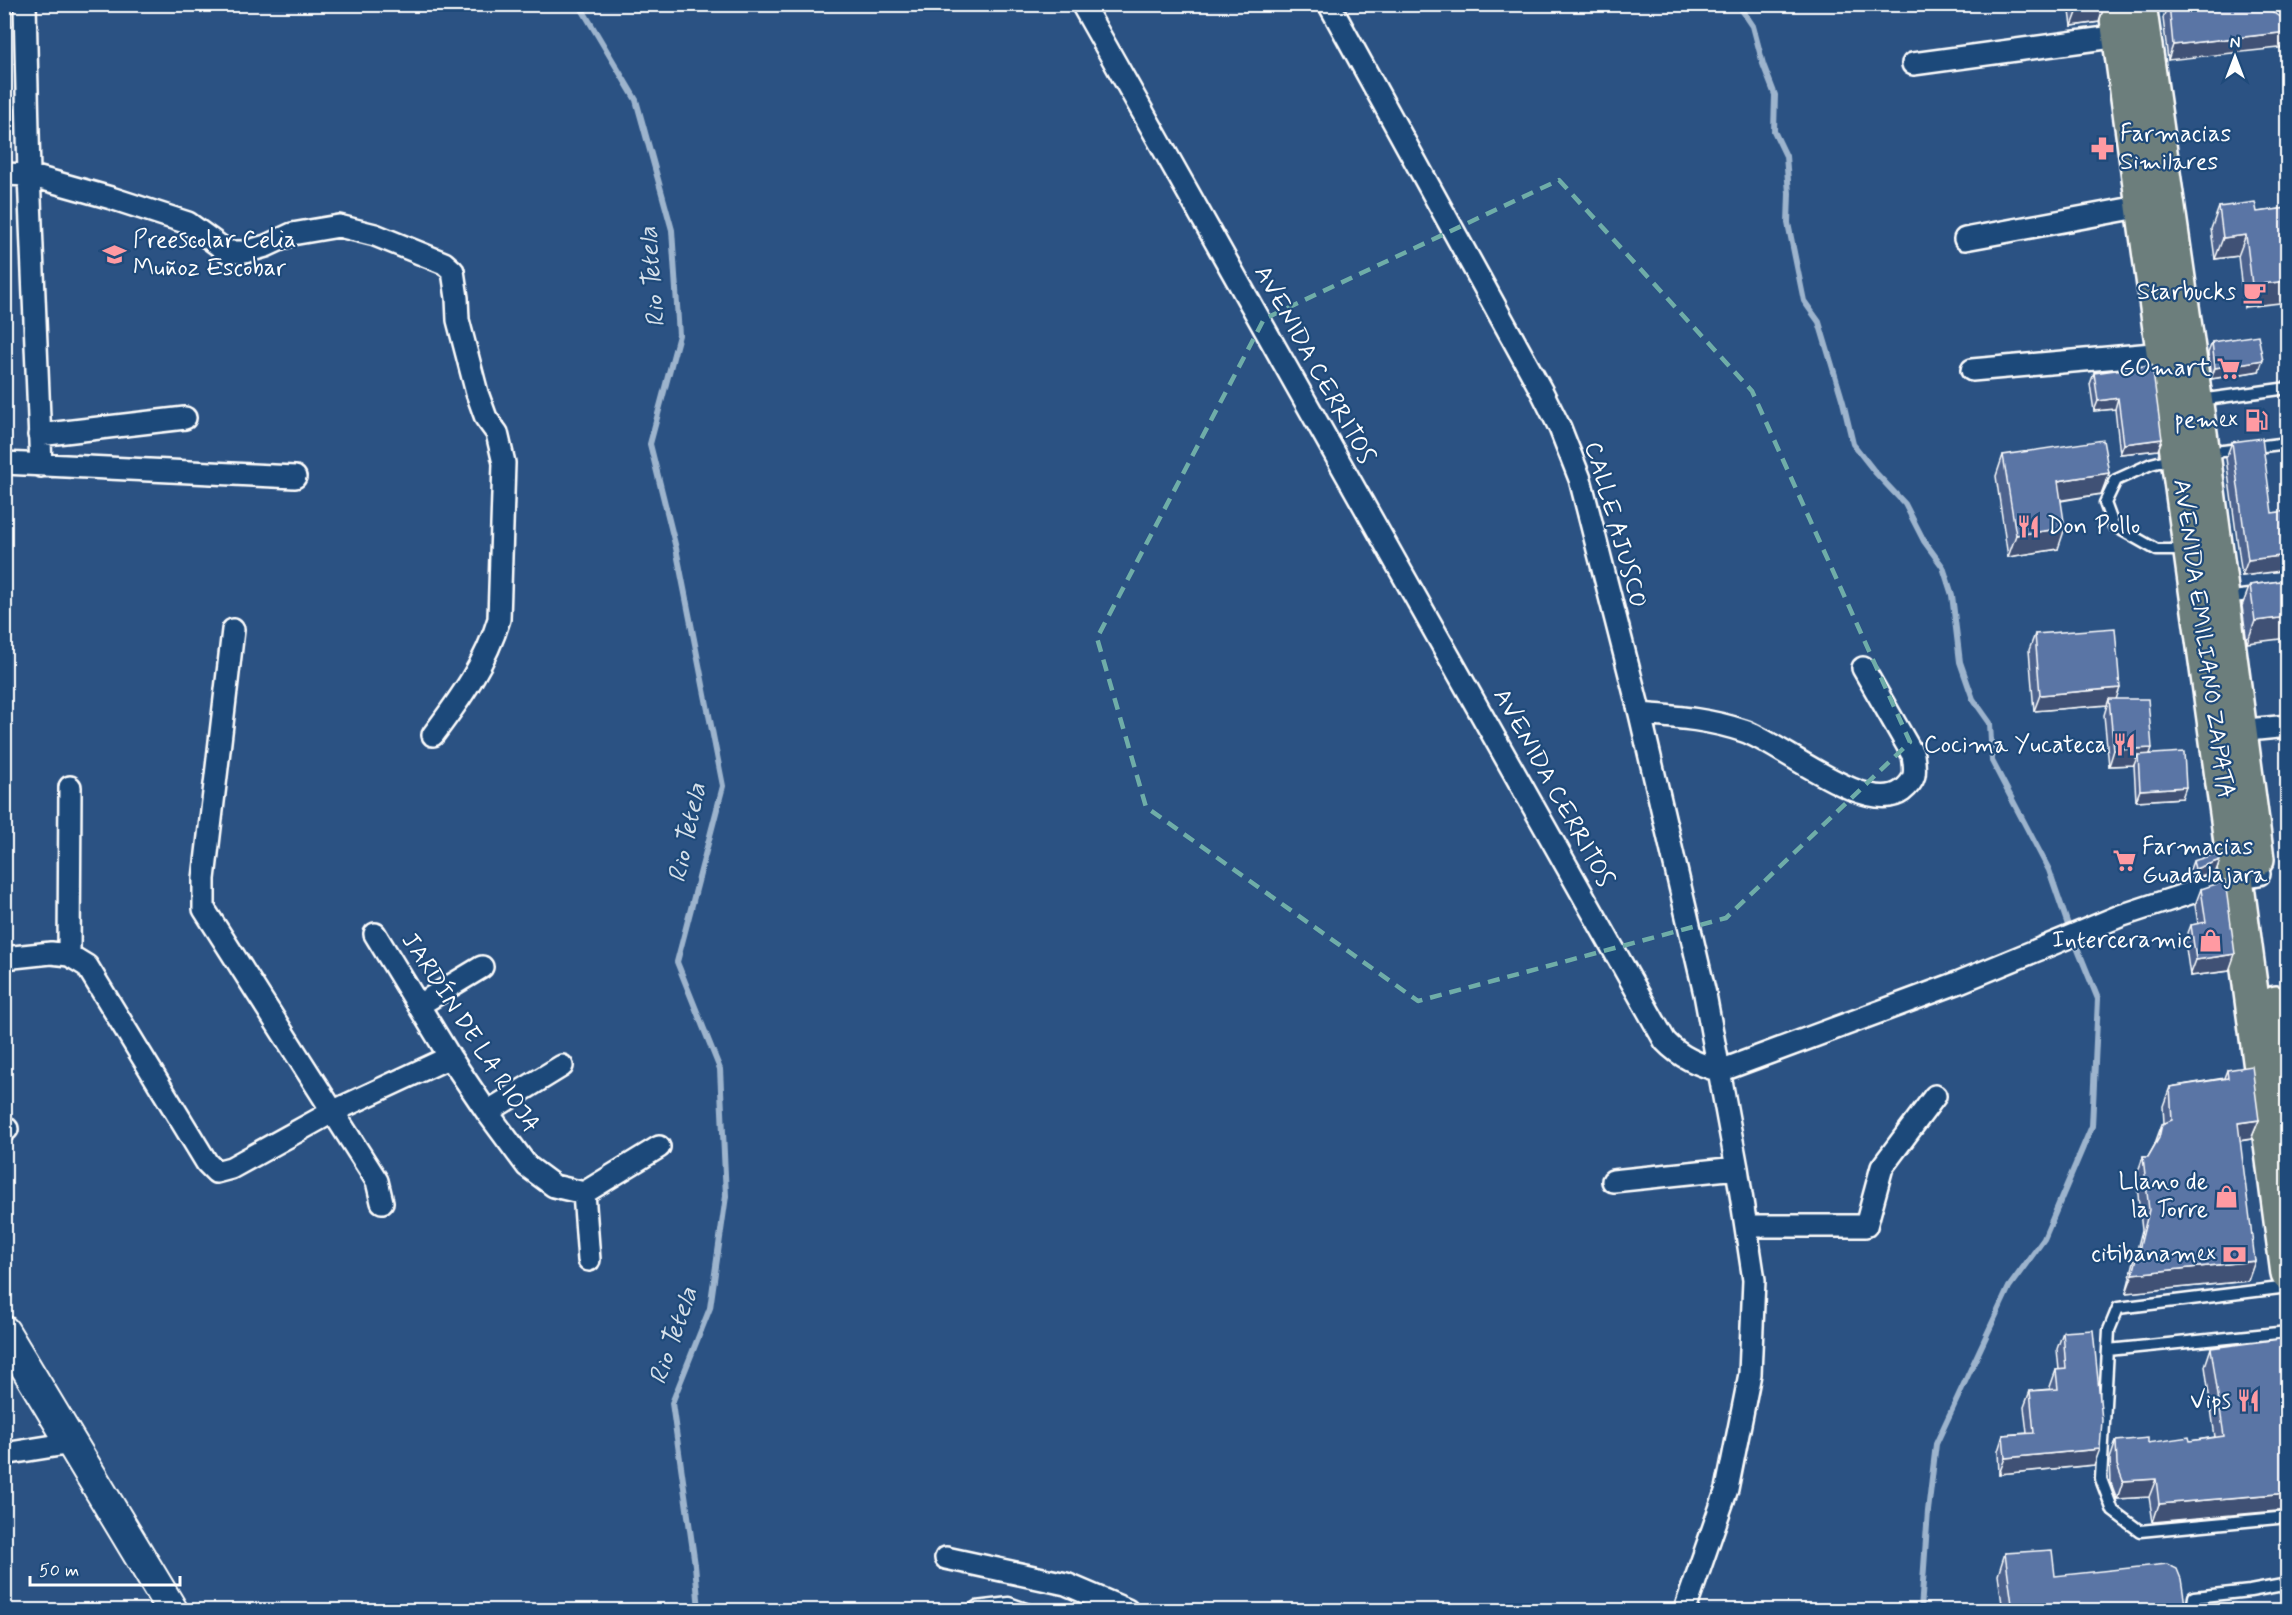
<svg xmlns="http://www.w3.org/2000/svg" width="2292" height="1615" viewBox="0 0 2292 1615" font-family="Mynerve,sans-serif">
	<rect width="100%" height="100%" fill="#2b5283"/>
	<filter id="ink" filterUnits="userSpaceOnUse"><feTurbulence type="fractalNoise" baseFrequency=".0167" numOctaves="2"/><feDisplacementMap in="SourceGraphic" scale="12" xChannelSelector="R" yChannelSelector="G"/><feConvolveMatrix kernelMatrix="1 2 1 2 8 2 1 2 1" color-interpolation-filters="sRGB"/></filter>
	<g filter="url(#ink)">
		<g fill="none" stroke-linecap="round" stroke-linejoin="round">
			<!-- stream -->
			<path stroke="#9db4cd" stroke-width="6" d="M579,4L636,100L672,230L679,335L650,444L676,548L723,786L677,962L720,1069L726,1196L710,1308L672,1403L695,1565L699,1610
				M1738,4L1753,26L1763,64L1775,95L1774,131L1786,156L1789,193L1788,223L1804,301L1819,322L1843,402L1853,444L1875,472L1905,504L1924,541L1943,567L1952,595L1960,662L1973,699L1990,723L1992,761L2049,870L2068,925L2098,999L2092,1126L2044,1239L2009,1287L1936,1444L1928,1511L1921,1610"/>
			<defs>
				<path id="lane" d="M2199,400L2288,388
					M2207,453L2288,443
					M2174,458L2151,464L2116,480L2105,503L2113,525L2157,550H2186
					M2225,598L2288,590
					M2288,1287L2118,1308L2109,1330L2101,1479L2113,1511L2140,1531L2288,1517
					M2108,1350L2288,1332
					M972,1610L976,1607L1009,1603L1029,1610
					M2192,1610L2194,1597L2250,1591L2288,1584"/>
				<path id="street" d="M25,4L29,175L41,466
					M1082,4L1665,1041C1681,1058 1698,1064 1720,1071L1957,983L2120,916L2236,878L2259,874
					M1329,4L1542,392L1560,428L1580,479L1640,714L1705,994L1737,1168L1754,1280L1750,1374L1727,1489L1685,1610
					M1913,64L2120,36
					M4,174L29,175L111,198L188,223L228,252H245L266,246L292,234L339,226L375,235L444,263L453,271L457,298L458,320L477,393L486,418L497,433L504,463L499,619C486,663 460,699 433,735
					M1965,239L2144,206
					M1972,370L2164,353
					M39,435L185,418
					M4,463L295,477
					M233,630L204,879V909L377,1181L382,1202
					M1640,714C1677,717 1708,719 1744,731C1780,743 1867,817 1902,791C1916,780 1916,773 1913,755L1863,668
					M2228,732L2288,726
					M375,934L450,1057L487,1112L527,1166L554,1186L584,1193
					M69,955L70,787
					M4,958L51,953L69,955L87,966L207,1163L216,1172L231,1168L334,1111L450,1057
					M419,1005L482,967
					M487,1112L562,1066
					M4,1126L7,1129
					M1613,1181L1737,1168
					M584,1193L659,1147
					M584,1193L589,1260
					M1746,1226H1866L1882,1167L1935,1096
					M4,1454L72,1443
					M946,1558L1066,1584L1127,1610"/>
				<path id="secondary" d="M4,1331L172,1610"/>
				<path id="primary" d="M2115,4L2236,878L2288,1274
					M2139,4L2203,454L2257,859
					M2276,1003L2288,1093"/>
			</defs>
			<!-- lane casing -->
			<use href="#lane" stroke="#fff" stroke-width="15"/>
			<!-- street casing -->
			<use href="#street" stroke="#fff" stroke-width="26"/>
			<!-- secondary casing -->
			<use href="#secondary" stroke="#fff" stroke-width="34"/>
			<!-- primary casing -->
			<use href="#primary" stroke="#fff" stroke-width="38"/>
			<!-- lane -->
			<use href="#lane" stroke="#1f4a7a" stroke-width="10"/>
			<!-- street -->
			<use href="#street" stroke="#1f4a7a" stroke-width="21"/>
			<!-- secondary -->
			<use href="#secondary" stroke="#1f4a7a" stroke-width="30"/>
			<!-- primary -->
			<use href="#primary" stroke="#6c7e7c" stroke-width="33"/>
		</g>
		<!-- wall -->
		<path fill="#4d648e" stroke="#fff" stroke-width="1.5" d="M2069,4H2104V6L2099,22L2072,26Z
			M2168,4H2261L2168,60L2163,18Z
			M2219,207L2257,212L2288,208L2244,307L2238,256L2215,259L2211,229Z
			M2212,342L2259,371L2211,379L2208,353Z
			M2094,373L2162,439L2158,450L2120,454L2115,409L2094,411L2090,384Z
			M2232,442L2272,513L2288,511V570L2242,576L2226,458Z
			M2003,455L2109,473L2101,494L2061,501L2058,549L2008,557L1996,476Z
			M2288,580L2247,643L2242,606L2250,585Z
			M2035,634L2116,699L2150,754L2182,798L2136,801L2134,765L2109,766L2104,715L2107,705L2034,711L2029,650Z
			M2288,753V800H2285L2284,763Z
			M2220,860L2216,871L2191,879L2189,872L2193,861Z
			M2201,889L2229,971L2190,976L2185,941L2191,925L2198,924L2195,905Z
			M2227,1070L2259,1120L2251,1139L2240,1141L2248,1281L2126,1293L2142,1230L2136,1177L2143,1157H2148L2154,1146L2162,1124L2164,1123L2163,1106L2170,1087L2224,1078Z
			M2063,1332L2094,1465L1999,1474L1998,1451L2003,1435L2027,1433L2024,1407L2030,1391L2050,1389V1387L2056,1370H2059L2057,1349Z
			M2288,1338V1510L2153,1522L2149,1497L2117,1499L2111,1483L2110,1459L2116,1441L2148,1443L2190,1441L2215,1437L2205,1366L2211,1348Z
			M2005,1553L2055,1576L2186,1611H2003L1998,1575Z"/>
		<!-- shaded-wall -->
		<path fill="#3f5174" stroke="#fff" stroke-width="1.5" d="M2104,6L2099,22L2072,26L2078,10Z
			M2288,32V47L2168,60L2173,45Z
			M2246,235L2238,256L2215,259L2223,238Z
			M2288,281V302L2244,307L2252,285Z
			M2263,360L2259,371L2211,379L2215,368Z
			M2118,398L2115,409L2094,411L2098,401Z
			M2162,439L2158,450L2120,454L2124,444Z
			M2109,473L2101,494L2050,502L2058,481Z
			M2065,528L2058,549L2008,557L2016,535Z
			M2288,555V570L2242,576L2248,560Z
			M2288,617V638L2247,643L2255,621Z
			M2120,688L2114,705L2109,699L2107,705L2034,711L2040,695Z
			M2152,748L2146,765L2138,755L2134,765L2109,766L2114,750Z
			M2186,787L2182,798L2136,801L2140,790Z
			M2220,860L2216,871L2191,879L2195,869Z
			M2235,954L2229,971L2190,976L2196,960Z
			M2259,1120L2251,1139L2231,1142L2238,1123Z
			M2255,1261L2248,1281L2126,1293L2133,1274Z
			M2100,1449L2094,1465L1999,1474L2005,1458Z
			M2156,1479L2149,1497L2117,1499L2123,1481Z
			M2288,1493V1510L2153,1522L2159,1504Z"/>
		<!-- building -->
		<path fill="#5a74a5" stroke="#fff" stroke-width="1.5" d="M2077,4H2104V6L2078,10Z
			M2169,4H2261L2288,22V32L2173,45Z
			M2255,202L2257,212L2288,208V281L2252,285L2246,235L2223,238L2219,207Z
			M2258,335L2263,360L2215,368L2212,342Z
			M2152,365L2162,439L2124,444L2118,398L2098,401L2094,373Z
			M2262,438L2272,513L2288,511V555L2248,560L2232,442Z
			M2103,440L2109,473L2058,481L2065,528L2016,535L2003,455Z
			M2288,580V617L2255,621L2250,585Z
			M2115,628L2120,688L2040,695L2035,634Z
			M2109,699H2148L2152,748L2114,750Z
			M2184,752L2186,787L2140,790L2138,755Z
			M2219,853L2220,860L2195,869L2193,861Z
			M2225,881L2235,954L2196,960L2191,925L2206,922L2201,889Z
			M2252,1066L2259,1120L2238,1123L2255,1261L2133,1274L2149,1210L2143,1157H2148L2159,1138L2162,1124L2172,1120L2170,1087L2228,1078L2227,1070Z
			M2093,1330L2102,1420L2100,1449L2005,1458L2003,1435L2034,1433L2030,1391L2058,1389L2056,1370L2066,1369L2063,1332Z
			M2288,1338V1493L2159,1504L2156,1479L2123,1481L2117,1465L2116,1441L2148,1438V1443L2189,1437L2190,1441L2224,1436L2211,1348Z
			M2052,1550L2055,1576L2167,1564L2177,1569L2181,1579L2186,1611H2013L2005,1553Z"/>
	</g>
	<!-- marked area -->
	<path fill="none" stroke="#6fada8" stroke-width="4.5" stroke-dasharray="12 8" stroke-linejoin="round" d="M1559,180L1752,391L1910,742L1726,918L1418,1001L1146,807L1097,638L1264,319Z"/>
	<!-- icons -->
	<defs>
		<symbol id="pharmacy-bare" viewBox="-9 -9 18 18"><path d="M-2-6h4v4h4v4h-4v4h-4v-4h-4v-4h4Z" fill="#ff9aa2" stroke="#1f4a7a" stroke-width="2.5" paint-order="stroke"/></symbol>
		<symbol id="school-bare" viewBox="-9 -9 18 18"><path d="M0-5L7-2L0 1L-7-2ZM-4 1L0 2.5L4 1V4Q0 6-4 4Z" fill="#ff9aa2" stroke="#1f4a7a" stroke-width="2.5" paint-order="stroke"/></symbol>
		<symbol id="cafe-bare" viewBox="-9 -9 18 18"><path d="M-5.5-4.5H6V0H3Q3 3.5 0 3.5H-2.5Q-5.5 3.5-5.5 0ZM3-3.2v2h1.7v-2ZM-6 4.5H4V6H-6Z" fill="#ff9aa2" stroke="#1f4a7a" stroke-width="2.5" paint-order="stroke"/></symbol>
		<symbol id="supermarket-bare" viewBox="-9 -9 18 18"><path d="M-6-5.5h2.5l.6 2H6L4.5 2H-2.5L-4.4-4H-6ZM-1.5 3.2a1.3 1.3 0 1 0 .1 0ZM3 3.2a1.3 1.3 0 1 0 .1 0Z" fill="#ff9aa2" stroke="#1f4a7a" stroke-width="2.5" paint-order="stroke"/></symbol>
		<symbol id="fuel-bare" viewBox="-9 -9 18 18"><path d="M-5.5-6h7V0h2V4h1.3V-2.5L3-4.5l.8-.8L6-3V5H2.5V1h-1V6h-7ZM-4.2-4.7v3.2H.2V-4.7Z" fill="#ff9aa2" stroke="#1f4a7a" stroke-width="2.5" paint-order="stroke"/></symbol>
		<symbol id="restaurant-bare" viewBox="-9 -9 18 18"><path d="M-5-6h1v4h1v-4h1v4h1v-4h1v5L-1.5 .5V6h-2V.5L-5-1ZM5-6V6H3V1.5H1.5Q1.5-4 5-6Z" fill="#ff9aa2" stroke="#1f4a7a" stroke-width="2.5" paint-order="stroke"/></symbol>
		<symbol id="shop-bare" viewBox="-9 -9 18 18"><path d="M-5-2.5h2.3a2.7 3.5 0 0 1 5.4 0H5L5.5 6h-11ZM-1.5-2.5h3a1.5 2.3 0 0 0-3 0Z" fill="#ff9aa2" stroke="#1f4a7a" stroke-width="2.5" paint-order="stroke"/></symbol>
		<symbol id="bank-bare" viewBox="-9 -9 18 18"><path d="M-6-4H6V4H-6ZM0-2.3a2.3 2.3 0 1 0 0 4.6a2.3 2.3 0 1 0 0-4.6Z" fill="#ff9aa2" stroke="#1f4a7a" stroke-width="2.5" paint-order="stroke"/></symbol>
	</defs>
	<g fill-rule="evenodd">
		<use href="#pharmacy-bare" x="2086" y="132" width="33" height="33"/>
		<use href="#school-bare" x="98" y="238" width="33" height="33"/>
		<use href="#cafe-bare" x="2238" y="276" width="33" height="33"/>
		<use href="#supermarket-bare" x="2212" y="352" width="33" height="33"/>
		<use href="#fuel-bare" x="2240" y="404" width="33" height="33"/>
		<use href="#restaurant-bare" x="2012" y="510" width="33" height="33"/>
		<use href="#restaurant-bare" x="2108" y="728" width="33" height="33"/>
		<use href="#supermarket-bare" x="2108" y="844" width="33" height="33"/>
		<use href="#shop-bare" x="2194" y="924" width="33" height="33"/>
		<use href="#shop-bare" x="2210" y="1180" width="33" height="33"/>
		<use href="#bank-bare" x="2218" y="1238" width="33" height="33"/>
		<use href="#restaurant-bare" x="2232" y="1384" width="33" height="33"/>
	</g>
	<g text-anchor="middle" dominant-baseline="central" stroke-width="4.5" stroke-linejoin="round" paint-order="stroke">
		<!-- poi labels -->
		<g font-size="24" fill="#fff" stroke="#1f4a7a" text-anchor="end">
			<text x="2120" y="134" text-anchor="start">Farmacias<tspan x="2120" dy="28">Similares</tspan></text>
			<text x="133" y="240" text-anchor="start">Preescolar Celia<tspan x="133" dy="28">Muñoz Escobar</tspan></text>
			<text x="2236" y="292">Starbucks</text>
			<text x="2211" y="368">GOmart</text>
			<text x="2238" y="420">pemex</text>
			<text x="2047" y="526" text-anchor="start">Don Pollo</text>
			<text x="2107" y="745">Cocima Yucateca</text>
			<text x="2142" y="847" text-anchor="start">Farmacias<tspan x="2142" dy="28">Guadalajara</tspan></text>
			<text x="2192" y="940">Interceramic</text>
			<text x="2208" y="1182">Llano de<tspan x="2208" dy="28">la Torre</tspan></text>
			<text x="2216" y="1254">citibanamex</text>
			<text x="2231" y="1401">Vips</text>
		</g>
		<!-- street labels -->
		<g font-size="24" fill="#fff" stroke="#1f4a7a">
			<text transform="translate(1314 365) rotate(61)">AVENIDA CERRITOS</text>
			<text transform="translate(1615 525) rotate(74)">CALLE AJUSCO</text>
			<text transform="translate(2203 639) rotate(82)">AVENIDA EMILIANO ZAPATA</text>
			<text transform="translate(1553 788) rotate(61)">AVENIDA CERRITOS</text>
			<text transform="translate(470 1033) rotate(57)">JARDÍN DE LA RIOJA</text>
		</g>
		<!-- water labels -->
		<g font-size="26" font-style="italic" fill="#d6e0ea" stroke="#1f4a7a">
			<text transform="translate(653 277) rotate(-95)">Rio Tetela</text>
			<text transform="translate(688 833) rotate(-78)">Rio Tetela</text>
			<text transform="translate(674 1336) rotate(-71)">Rio Tetela</text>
		</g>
	</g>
	<!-- margin -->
	<rect width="2292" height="1615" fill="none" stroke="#1f4a7a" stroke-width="24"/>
	<rect x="12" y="12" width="2268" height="1591" fill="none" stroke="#fff" stroke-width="2" filter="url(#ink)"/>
	<!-- north arrow -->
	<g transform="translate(2235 57)" stroke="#1f4a7a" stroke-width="4.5" paint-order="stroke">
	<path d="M0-4.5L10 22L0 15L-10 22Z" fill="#ffffff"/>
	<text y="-9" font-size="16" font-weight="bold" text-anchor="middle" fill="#ffffff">N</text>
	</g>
	<!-- scale -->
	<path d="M30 1576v9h150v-9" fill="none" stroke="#ffffff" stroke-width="3"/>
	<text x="39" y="1576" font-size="18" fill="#ffffff" stroke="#1f4a7a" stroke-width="4.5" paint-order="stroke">50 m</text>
</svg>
